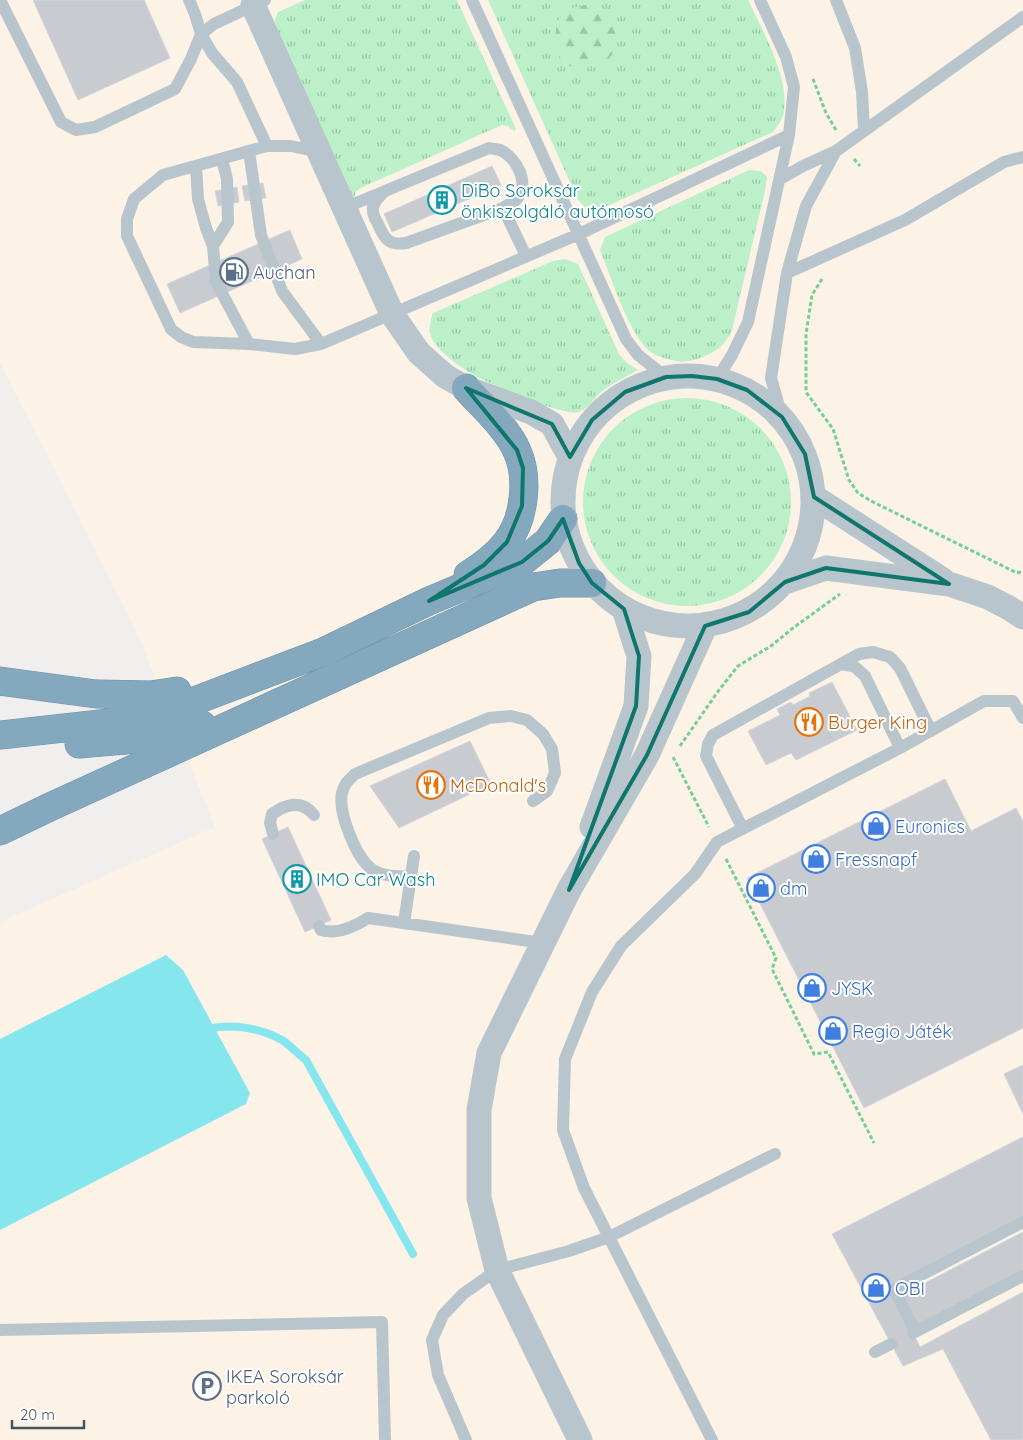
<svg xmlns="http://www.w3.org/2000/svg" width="1023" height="1440" viewBox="0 0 1023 1440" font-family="Quicksand,sans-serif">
	<defs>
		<pattern id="grass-tufts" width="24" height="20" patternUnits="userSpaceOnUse" patternTransform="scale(1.25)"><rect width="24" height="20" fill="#bbf0c8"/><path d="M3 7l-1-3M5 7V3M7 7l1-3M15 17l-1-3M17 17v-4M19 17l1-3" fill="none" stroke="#9ac5a6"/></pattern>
		<pattern id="forest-firs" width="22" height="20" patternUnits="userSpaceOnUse" patternTransform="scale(1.25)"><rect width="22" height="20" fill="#bbf0c8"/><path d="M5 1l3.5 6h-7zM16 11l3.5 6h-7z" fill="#9ac5a6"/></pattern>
	</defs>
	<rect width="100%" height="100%" fill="#f1eeee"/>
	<!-- commercial -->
	<path fill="#fcf3e6" d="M0,0H1023V1440H0V922L215,827L136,630L0,363Z"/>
	<!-- grass -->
	<path fill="url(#grass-tufts)" d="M305,0H457L516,129L514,131L508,126L502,125L365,186L356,191L354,198L350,199L277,34L275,20L278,12Z
		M488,0H748C762,30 792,81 783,115C782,121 776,127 773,132L605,207L587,209L578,200Z
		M749,170L761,171L767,177L765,191L731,334C727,338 723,345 719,348C709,356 688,364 676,361C668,359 658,357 651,352C629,336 611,276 600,250L605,237Z
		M565,259L578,264L619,354L627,363L638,370C626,377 613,383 602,391C595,397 589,408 579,412C565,417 487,383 472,374C459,366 439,352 432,339C428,331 430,321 433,313L553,261Z
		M583 502a104 104 0 1 1 208 0a104 104 0 1 1-208 0Z"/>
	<!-- forest -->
	<path fill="url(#forest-firs)" d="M594,4C598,7 603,9 607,13C618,24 622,43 611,56C606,61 600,62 593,64C581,68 571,69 560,61C552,26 552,7 594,4Z"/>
	<!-- water -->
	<path fill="#86e6ee" d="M166,955L183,970L250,1093L246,1104L0,1230V1039Z"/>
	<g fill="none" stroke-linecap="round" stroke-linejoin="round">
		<!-- stream -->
		<path stroke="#86e6ee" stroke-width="8" d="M207,1029C231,1023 260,1028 282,1040C290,1045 298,1054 306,1060L413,1254"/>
	</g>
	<!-- building -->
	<path fill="#c8ccd1" stroke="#d2d5da" d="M33,0H144L170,58L78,100Z
		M492,166L501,185L392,232L384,214Z
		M263,183L266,198L245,201L242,186Z
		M237,187L239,202L218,206L215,191Z
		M290,230L302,259L180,313L167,284Z
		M832,682L857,730L796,760L791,753L766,765L748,731L780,715L777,709L791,702L793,705L810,696L809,693Z
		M470,741L491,784L399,828L370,786Z
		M945,779L971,831L1016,808L1023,821V1028L864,1108L747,878Z
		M288,827L331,920L305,932L262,839Z
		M1023,1065V1114L1004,1074Z
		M1023,1137V1216L889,1285L920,1347L1023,1292V1440H991L943,1349L903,1366L832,1234Z
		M1023,1232V1271L918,1326L902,1295Z"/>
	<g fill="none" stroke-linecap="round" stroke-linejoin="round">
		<defs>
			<path id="highway" d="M466,388C482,406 508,429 517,451C529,477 525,520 506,543C496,556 482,566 468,575
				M0,681L96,694L151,695L177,691
				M0,735L109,723L197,700L323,652L429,601L522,562L548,541L563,519
				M79,744C120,741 162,738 202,725
				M0,831L52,806L533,587L560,583H592"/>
		</defs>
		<!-- highway casing -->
		<use href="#highway" stroke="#6f93aa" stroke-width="29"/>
		<!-- path -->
		<path stroke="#72cf95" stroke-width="3" stroke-dasharray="4 2.5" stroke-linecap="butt" d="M813,79L826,113L836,130
			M854,159L860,166
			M822,279L812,295L806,334V392L833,429L849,480L858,493L871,501L1017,573L1023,571
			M680,746L719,690L738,666L771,646L793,628L840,594
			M673,757L709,827
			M726,859L776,958L772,969L814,1054L828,1052L874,1143"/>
		<!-- lane -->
		<path stroke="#b9c5cc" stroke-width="12" d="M0,0L61,122L76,130L95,127L175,89L191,59L201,34L195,14L189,0
			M265,0L214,24L201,34L212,53L237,82L267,146
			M472,0L626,339L638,355L666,377
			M836,0L855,48L862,92L864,131
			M489,148C493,149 497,149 500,150C517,158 531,184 516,200C513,203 507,205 503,208L406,243C387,246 384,237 377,222C374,217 372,213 373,207C375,200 381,195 385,191Z
			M249,151L261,235L282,291L321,344
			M222,159L227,179L228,222L213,246L216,282L249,344L295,349L321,344L579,234L789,135
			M196,166L198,199L206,228L213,246
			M780,179L803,166L836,151L1023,17
			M344,208L383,192
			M503,208L526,256
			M787,273L905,220L1004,162L1023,157
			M249,344L193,342L181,337L171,329L127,236V219L134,199L163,175L267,146H291L319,152
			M717,379L732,355L748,322L789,135L794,87L786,57L760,0
			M782,417L771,378L787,273L806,206L836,151
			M841,664L859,654L873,652L890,657L900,668L931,731
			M743,829L706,756L708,744L713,735L841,664L855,667L865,676L900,748
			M273,834L270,823L272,814C286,804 302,799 314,815
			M411,877C399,876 384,877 373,870C356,859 338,812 342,793C344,784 349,780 355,774L489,718L511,716L527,720L543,734L552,749L555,773L547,791L533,801
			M404,923L414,856
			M319,926L321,930C337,935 354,927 368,918L543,943
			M0,1330L382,1322L385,1440
			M915,1331L894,1289L1023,1222
			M913,1333L1023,1276
			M875,1352L891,1344
			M466,1440L438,1375L432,1340L443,1315L463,1294L497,1270L569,1251L609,1237L775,1154
			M712,1440L584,1188L563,1130L565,1059L592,992L621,946L695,874L717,842L900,748L984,701H1013L1023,718"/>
		<!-- street -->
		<path stroke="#b9c5cc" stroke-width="25" d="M253,5L392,314L419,353L445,376L466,388L531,412L552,424L570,457
			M563 501a125 125 0 1 1 250 0a125 125 0 1 1-250 0Z
			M814,497L943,580
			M785,582L826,568L949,584L988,597L1009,608L1023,617
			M592,827L636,706L639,656L624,609
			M580,1440L497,1270L479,1198V1110L489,1053L569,890L647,755L705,626"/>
		<!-- highway -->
		<use href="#highway" stroke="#84a8be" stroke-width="28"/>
	</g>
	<!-- marked area -->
	<path fill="none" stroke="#0f766e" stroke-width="4" stroke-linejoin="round" d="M692,376L717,379L747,390L782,417L805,454L814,497L949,584L826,568L785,582L749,612L705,626L647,755L569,890L636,706L639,656L624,609L592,583L579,563L563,519L548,541L522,562L429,601L484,565L507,542L522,506L523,468L517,450L466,388L552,424L570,457L592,420L625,392L666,377Z"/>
	<!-- icons -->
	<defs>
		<symbol id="building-ring" viewBox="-11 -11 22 22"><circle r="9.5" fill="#fff" stroke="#0f9aa8" stroke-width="1.5"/><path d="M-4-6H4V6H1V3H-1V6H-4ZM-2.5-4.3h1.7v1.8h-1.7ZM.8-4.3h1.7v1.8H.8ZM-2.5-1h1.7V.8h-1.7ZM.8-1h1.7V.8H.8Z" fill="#0f9aa8"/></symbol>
		<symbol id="fuel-ring" viewBox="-11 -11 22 22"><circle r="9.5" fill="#fff" stroke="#5c6f8a" stroke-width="1.5"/><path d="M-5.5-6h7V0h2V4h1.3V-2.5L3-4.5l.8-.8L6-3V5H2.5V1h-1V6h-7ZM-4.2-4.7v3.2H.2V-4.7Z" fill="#5c6f8a"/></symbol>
		<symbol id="restaurant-ring" viewBox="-11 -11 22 22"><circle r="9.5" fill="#fff" stroke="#e8710a" stroke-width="1.5"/><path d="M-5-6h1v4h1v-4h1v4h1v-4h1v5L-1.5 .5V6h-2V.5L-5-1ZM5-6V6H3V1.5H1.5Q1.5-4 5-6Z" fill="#e8710a"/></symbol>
		<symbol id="shop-ring" viewBox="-11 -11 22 22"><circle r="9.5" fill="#fff" stroke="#3f7fe0" stroke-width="1.5"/><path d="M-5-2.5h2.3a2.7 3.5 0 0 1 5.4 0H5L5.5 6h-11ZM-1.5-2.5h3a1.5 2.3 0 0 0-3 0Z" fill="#3f7fe0"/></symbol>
		<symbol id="parking-ring" viewBox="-11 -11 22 22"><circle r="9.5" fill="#fff" stroke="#5c6f8a" stroke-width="1.5"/><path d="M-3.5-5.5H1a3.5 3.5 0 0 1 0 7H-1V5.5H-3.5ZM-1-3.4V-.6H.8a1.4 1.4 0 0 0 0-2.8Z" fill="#5c6f8a"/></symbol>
	</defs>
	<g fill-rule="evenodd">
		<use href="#building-ring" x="426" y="184" width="32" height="32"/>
		<use href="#fuel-ring" x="218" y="256" width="32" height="32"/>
		<use href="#restaurant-ring" x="793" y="706" width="32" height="32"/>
		<use href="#restaurant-ring" x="415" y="769" width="32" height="32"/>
		<use href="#shop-ring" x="860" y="810" width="32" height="32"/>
		<use href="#shop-ring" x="800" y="843" width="32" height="32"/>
		<use href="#building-ring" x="281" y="863" width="32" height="32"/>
		<use href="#shop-ring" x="745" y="872" width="32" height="32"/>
		<use href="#shop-ring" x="796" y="972" width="32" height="32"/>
		<use href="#shop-ring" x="817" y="1015" width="32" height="32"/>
		<use href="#shop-ring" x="860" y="1272" width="32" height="32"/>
		<use href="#parking-ring" x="191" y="1370" width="32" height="32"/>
	</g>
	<g text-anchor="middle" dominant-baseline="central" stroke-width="4" stroke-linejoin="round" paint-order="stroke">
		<!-- culture labels -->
		<g font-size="18" fill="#0d838f" stroke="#fff" text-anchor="start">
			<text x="461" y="190">DiBo Soroksár<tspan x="461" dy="21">önkiszolgáló autómosó</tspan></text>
			<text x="316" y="879">IMO Car Wash</text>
		</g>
		<!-- service labels -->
		<g font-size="18" fill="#4e5e75" stroke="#fff" text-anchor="start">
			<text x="253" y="272">Auchan</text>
			<text x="226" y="1376">IKEA Soroksár<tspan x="226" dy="21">parkoló</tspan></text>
		</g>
		<!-- food labels -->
		<g font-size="18" fill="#c56008" stroke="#fff" text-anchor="start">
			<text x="828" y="722">Burger King</text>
			<text x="450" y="785">McDonald's</text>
		</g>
		<!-- shop labels -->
		<g font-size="18" fill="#366cbe" stroke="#fff" text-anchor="start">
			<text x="895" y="826">Euronics</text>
			<text x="835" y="859">Fressnapf</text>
			<text x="780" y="888">dm</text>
			<text x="831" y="988">JYSK</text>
			<text x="852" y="1031">Regio Játék</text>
			<text x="895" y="1288">OBI</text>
		</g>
	</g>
	<!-- scale -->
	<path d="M12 1420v8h72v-8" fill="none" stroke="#46545c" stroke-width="2.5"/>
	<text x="20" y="1420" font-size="15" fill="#46545c" stroke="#ffffff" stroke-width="4" paint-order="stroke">20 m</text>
</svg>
